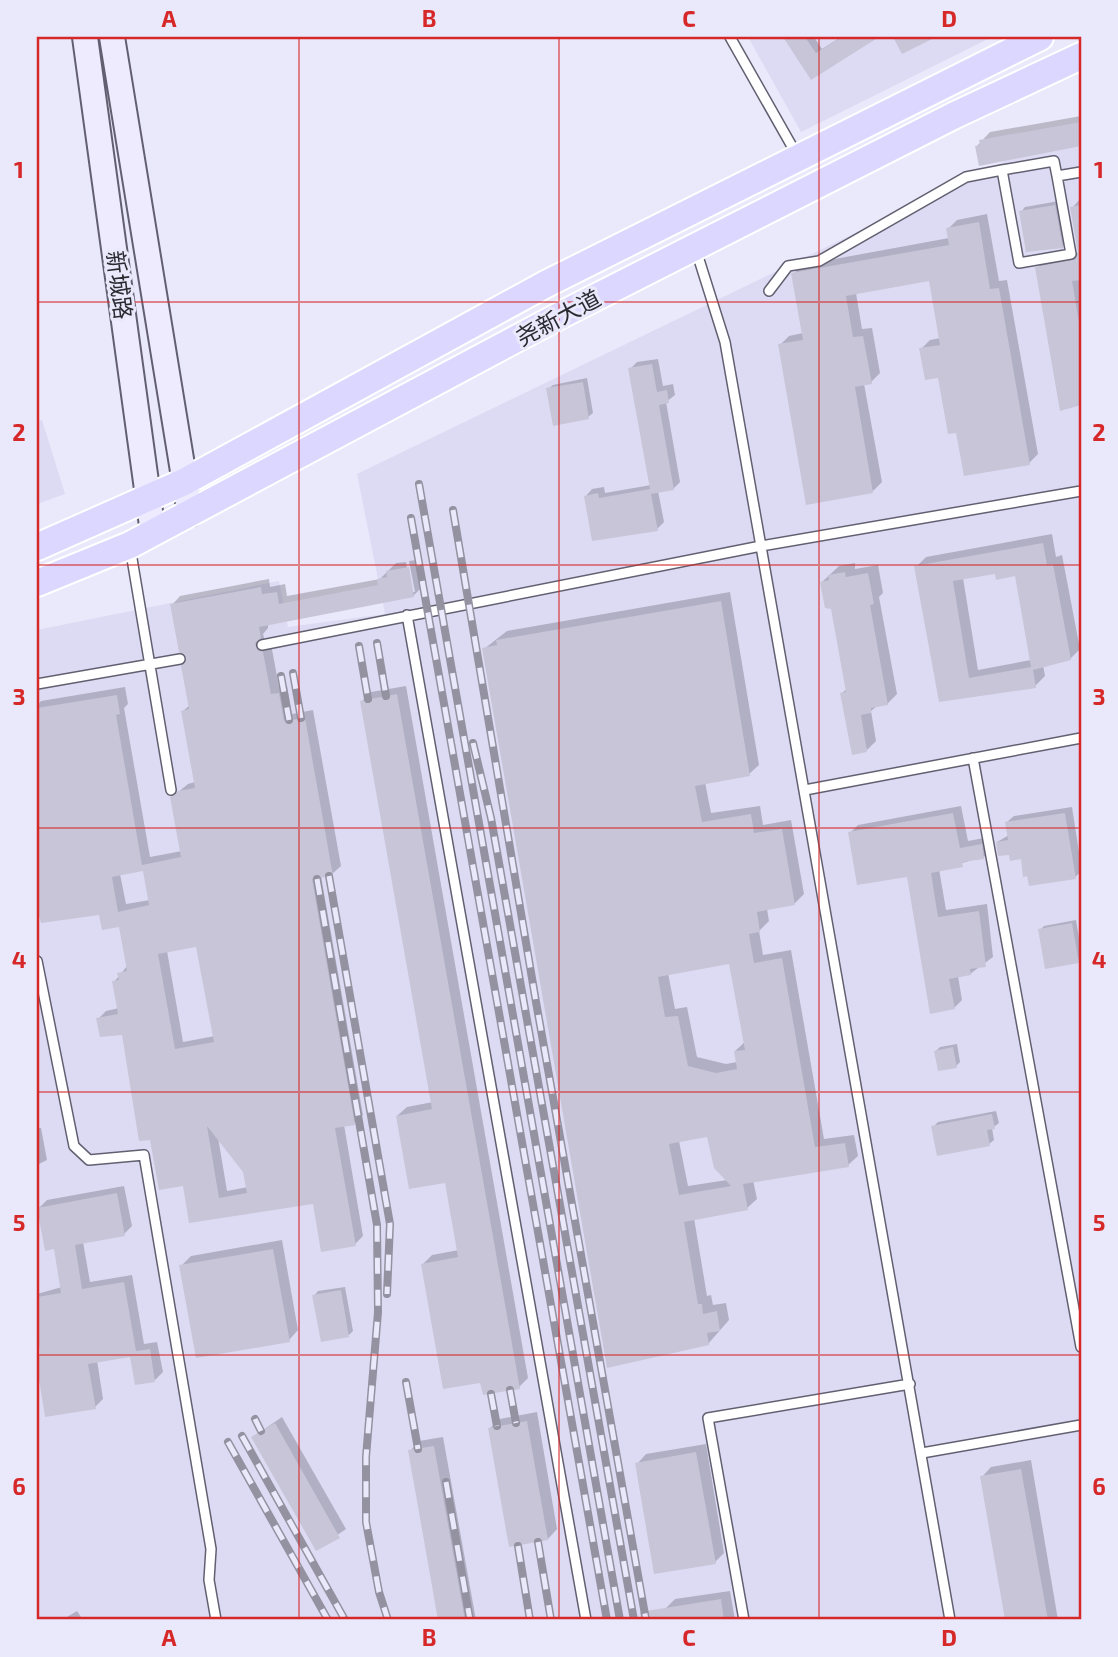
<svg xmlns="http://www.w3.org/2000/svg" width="1118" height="1657" viewBox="0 0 1118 1657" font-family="'Exo 2','Noto Sans SC',sans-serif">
	<rect width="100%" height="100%" fill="#eae8fb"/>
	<!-- built -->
	<path fill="#dddbf4" d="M748,37H992L801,132Z
		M1081,124V1620H37V630L279,581L288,627L385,614L357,474Z
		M42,420L65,494L37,504V421Z"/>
	<!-- shadow -->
	<path fill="#0003" fill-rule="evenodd" d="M785,37H814L822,49L841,37L872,38L811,78Z
		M1081,116V144L981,164L977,146L990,132Z
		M1081,198V251L1079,252L1072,208Z
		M1059,201L1066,242L1062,247L1021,212L1025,207Z
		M987,214L999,281L1007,280L1038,454L1029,463L958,431L940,376L921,349L930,340L941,338L930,279L856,293L862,329L872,328L880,373L871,382L864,384L882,482L873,491L780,345L789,336L803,333L793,274L802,265L949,238L948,229L957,220Z
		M1078,253L1081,274V404L1061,409L1037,268L1047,258Z
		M658,359L663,386L673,384L675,395L666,402L680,482L673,489L658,491L664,522L657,529L586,496L592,489L604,487L605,493L651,485L630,369L637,362Z
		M587,378L593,413L588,417L548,389L553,385Z
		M1052,534L1056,557L1062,555L1080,649L1070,659L1043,665L1045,676L1035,686L940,700L916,567L926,557ZM996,572L1016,574L1031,660L978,670L963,578Z
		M417,560L422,587L413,596L268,624V628L263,634L265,642L271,644L279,687L287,686L292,714L313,710L341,866L332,874L321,876L363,1115L354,1123L344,1125L363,1236L355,1244L314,1202L190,1221L184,1184L151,1138L123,1033L98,1019L106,1011L119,1008L114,982L128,965L120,925L101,913L42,921L37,899V706L41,701L125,687L128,704L124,708L150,857L182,851L172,797L188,784L195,782L183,711L190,705L189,658L172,605L180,596L269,579L270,587L285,584L287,596L380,579L396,563L406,562L411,592H415L409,561ZM144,869L150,900L126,904L120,874ZM198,945L215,1036L183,1042L167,951ZM218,1137L245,1171L248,1187L227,1191Z
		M855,563V569L878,565L883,593L879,597L897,694L887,704L877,706L871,711L876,741L867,750L842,693L847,689L832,608L822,582L839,566Z
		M730,592L759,765L749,774L705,782L711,813L760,806L763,825L791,820L804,894L794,904L767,909L769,921L759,931L763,955L791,950L824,1139L854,1135L858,1156L848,1165L753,1180L757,1199L747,1208L694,1218L707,1296L711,1295L713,1305L726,1303L729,1320L708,1344L484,649L507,631ZM731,962L745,1042L735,1051L737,1062L726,1064L697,1057L687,1007L675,1009L668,973ZM709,1135L727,1180L688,1186L679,1141Z
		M406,686L528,1378L519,1387L482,1381L423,1264L432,1255L459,1250L447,1181L397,1116L407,1107L433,1102L362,701L371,692Z
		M961,806L968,841L989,837L992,849L984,857L939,869L946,910L987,904L993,957L970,974L958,976L962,1000L954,1008L909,875L850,833L858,825Z
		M1072,807L1081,865V872L1075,877L1011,853L997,842L1009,835L1007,822L1014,816Z
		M1076,920L1081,950L1078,962L1040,930L1044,926Z
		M957,1044L960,1062L956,1066L936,1051L940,1047Z
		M996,1111L999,1123L992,1128L994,1140L989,1144L933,1127L938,1122Z
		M37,1128H41L47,1160L37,1165Z
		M124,1186L132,1226L124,1234L83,1242L90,1282L132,1275L144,1344L157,1342L163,1372L155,1380L131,1355L97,1360L103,1399L95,1407L37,1359L41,1355L37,1328V1294L62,1287L55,1247L39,1208L47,1200Z
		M282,1240L298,1330L289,1340L181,1266L191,1256Z
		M345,1287L353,1331L349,1335L314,1296L318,1291Z
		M537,1412L557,1529L548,1539L490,1428L500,1419Z
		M282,1417L346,1529L317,1549L253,1437Z
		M443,1437L476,1620H440L410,1451L419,1441Z
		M706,1444L724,1553L715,1562L637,1464L646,1454Z
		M1031,1460L1058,1620H1007L982,1477L991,1467Z
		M730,1591L735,1620H667L665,1609L675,1599Z
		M77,1611L83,1620H62Z"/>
	<!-- building -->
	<path fill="#c7c5d7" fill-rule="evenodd" d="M783,37H805L816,53L842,37H879L811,80Z
		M893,37H936L902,54Z
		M1081,122V146L979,166L975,146L980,145L979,140Z
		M1055,205L1063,248L1026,252L1019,211Z
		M1081,205V280L1072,281L1081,334V405L1060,411L1035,267L1076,259L1078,253L1070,207Z
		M979,222L990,289L999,288L1030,465L964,476L956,433L948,434L938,378L925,380L919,348L940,345L929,281L846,296L853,337L863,336L872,384L855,387L873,493L806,505L778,344L803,340L791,273L949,245L946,228Z
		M652,364L657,392L667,390L669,403L659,405L674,490L651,494L658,531L592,541L584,496L598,493L599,498L650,489L628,368Z
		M583,382L589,419L553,426L546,388Z
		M1043,543L1047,565L1053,564L1071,660L1033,670L1036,688L939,702L914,566ZM995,574L996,580L1015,576L1031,667L969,678L953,581Z
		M409,567L414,597L259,627L261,638L255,643L257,650L263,652L271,694L279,693L284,721L305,718L333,876L312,879L355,1125L335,1128L356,1246L321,1252L313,1204L189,1223L183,1186L159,1190L150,1140L139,1141L122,1035L100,1037L96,1018L118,1014L112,981L119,980L117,973L127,971L119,927L102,930L99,915L41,923L37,908V708L117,695L120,714L116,715L142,865L181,857L170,797L178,791L195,788L181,711L189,709L181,666L187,658L179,652L170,604L261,587L262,594L277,592L279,604L378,585L377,579L387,577L386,571ZM143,871L149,905L118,912L112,877ZM196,947L214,1042L175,1049L158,954ZM207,1126L243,1172L247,1193L219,1198Z
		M845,572L846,577L868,573L874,604L870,605L888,705L871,708V713L861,715L867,752L852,755L840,693L846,692L831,609L825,608L820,582L829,580L828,575Z
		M721,601L750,776L695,786L702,822L751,814L754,833L782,829L795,905L757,912L760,932L749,934L754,963L782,958L815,1147L845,1143L849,1167L743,1184L748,1210L684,1222L698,1304H702L703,1314L717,1311L720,1331L707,1333L709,1345L607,1368L482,648L497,645L496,640ZM729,964L745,1050L734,1051L737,1069L716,1073L688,1066L678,1016L665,1017L658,977ZM707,1137L714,1168L731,1186L679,1195L669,1144Z
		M397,694L520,1389L483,1395L480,1383L443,1389L421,1264L458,1257L445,1183L409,1189L396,1116L432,1109L360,701Z
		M953,813L960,848L982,844L984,859L962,862L963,867L931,873L938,917L979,911L986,967L970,969L971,975L949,979L955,1009L930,1014L907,877L857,885L848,832Z
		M1065,813L1076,879L1029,886L1027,876L1023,877L1021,859L1010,861L1009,855L998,856L996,842L1008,840L1005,822Z
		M1072,923L1079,963L1045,969L1038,929Z
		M953,1047L957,1068L938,1071L934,1051Z
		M992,1114L995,1129L987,1130L990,1146L937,1156L931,1126Z
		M117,1193L125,1236L75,1245L82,1289L124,1282L136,1351L150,1349L155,1382L135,1385L130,1357L88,1364L96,1409L45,1417L37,1367V1358L40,1357L37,1297L61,1293L54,1249L45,1251L37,1208Z
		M273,1249L290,1342L196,1358L179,1265Z
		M341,1290L349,1337L321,1342L312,1295Z
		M527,1421L548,1540L509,1547L488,1428Z
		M275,1423L340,1538L316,1551L251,1437Z
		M434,1446L465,1620H438L408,1450Z
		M696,1452L716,1564L654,1574L635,1463Z
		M1021,1469L1048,1620H1005L980,1476Z
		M721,1599L724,1620H641L640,1612Z"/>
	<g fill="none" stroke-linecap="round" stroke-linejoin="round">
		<defs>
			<path id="lane" d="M730,37L798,157
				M1002,170L1054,161L1057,176
				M696,250L725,342L950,1620
				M769,291L788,266L819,261L966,177L1002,170L1019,263L1071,254L1057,176L1081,172
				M130,547L171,790
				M407,615L586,1620
				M262,645L761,546L1081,491
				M37,684L180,659
				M973,758L1081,1347
				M805,790L1081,738
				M37,961L74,1146L89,1160L144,1155L211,1549L209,1580L216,1620
				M922,1453L1081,1425
				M744,1620L708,1418L910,1384"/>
			<path id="secondary" d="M85,37L153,533
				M112,37L190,514"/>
			<path id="primary" d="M37,547L184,482L546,284L1040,37
				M37,583L130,545L563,314L953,116L1081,56"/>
		</defs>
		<!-- lane casing -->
		<use href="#lane" stroke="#626070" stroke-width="12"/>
		<!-- secondary casing -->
		<use href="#secondary" stroke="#626070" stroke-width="28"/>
		<!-- primary casing -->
		<use href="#primary" stroke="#fff" stroke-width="30"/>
		<!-- lane -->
		<use href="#lane" stroke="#fff" stroke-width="9"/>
		<!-- secondary -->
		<use href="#secondary" stroke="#eeebfe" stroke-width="24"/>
		<!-- primary -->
		<use href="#primary" stroke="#dcd7fe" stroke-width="26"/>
		<defs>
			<path id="rail" d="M419,484L620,1620
				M453,510L536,1002L646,1620
				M411,518L607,1620
				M377,643L386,696
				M359,646L368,699
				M293,673L301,718
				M281,676L289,720
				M473,743L491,818L634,1620
				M329,876L390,1224L387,1294
				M317,879L377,1225L378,1312L366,1457V1522L379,1592L388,1620
				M406,1382L418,1449
				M510,1390L516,1423
				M491,1394L497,1426
				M255,1419L261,1431
				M242,1436L345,1620
				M228,1442L328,1620
				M446,1482L470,1620
				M538,1542L551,1620
				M518,1546L530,1620"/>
		</defs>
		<!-- rail casing -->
		<use href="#rail" stroke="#9492a0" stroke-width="8"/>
		<!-- rail -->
		<use href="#rail" stroke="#eae8fb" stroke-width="5" stroke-dasharray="16" stroke-linecap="butt"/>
	</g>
	<!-- grid -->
	<path fill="none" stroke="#d62828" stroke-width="2" stroke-opacity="0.55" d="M299,37V1620M559,37V1620M819,37V1620M37,302H1081M37,565H1081M37,828H1081M37,1092H1081M37,1355H1081"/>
	<g text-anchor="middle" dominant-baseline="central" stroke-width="6" stroke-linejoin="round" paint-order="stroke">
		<!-- street labels -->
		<g font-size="23" fill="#2b2a31" stroke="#eae8fb">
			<text transform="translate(120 285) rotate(83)">新城路</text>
			<text transform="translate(558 317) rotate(-28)">尧新大道</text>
		</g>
	</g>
	<!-- border -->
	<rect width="1118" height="1657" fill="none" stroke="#eae8fb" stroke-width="77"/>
	<rect x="38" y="38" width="1042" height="1580" fill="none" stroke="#d62828" stroke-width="2.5"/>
	<g font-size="23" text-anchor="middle" font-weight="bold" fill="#d62828">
		<text x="169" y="27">A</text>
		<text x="429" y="27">B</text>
		<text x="689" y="27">C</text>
		<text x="949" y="27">D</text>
		<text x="19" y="178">1</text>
		<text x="1099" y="178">1</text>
		<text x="19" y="441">2</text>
		<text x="1099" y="441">2</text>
		<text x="19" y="705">3</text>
		<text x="1099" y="705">3</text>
		<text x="19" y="968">4</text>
		<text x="1099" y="968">4</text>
		<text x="19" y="1231">5</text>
		<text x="1099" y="1231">5</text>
		<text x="19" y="1495">6</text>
		<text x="1099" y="1495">6</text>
		<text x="169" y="1646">A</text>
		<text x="429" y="1646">B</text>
		<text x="689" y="1646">C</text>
		<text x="949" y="1646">D</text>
	</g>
</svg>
